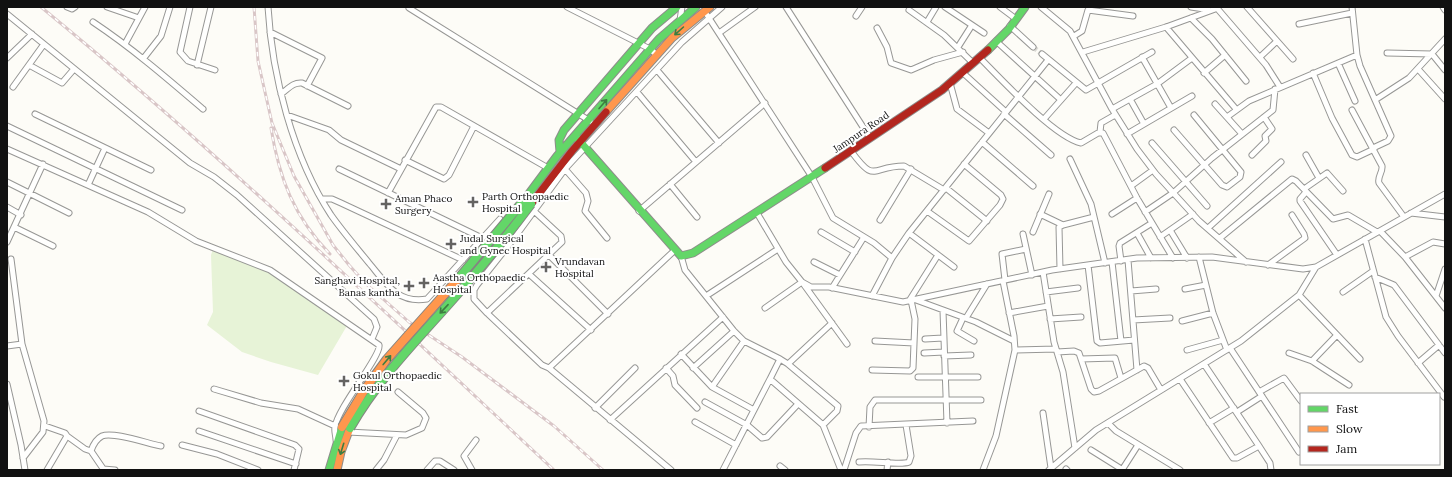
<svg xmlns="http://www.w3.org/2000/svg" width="1452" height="477" viewBox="0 0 1452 477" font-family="Lora,serif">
	<rect width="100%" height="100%" fill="#fdfcf7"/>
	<!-- green -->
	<path fill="#e7f3d7" d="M213,249L264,268L348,324L318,375L271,362L242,352L207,325L213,312L211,255Z"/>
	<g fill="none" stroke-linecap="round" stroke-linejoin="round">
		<!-- street-tunnel -->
		<path stroke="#dad9d4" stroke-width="5" stroke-dasharray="5 2.5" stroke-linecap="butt" d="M1033,47L1042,54"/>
		<defs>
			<path id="street" d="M67,7L72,9L75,7
				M107,7L139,18
				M190,7L180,52L188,61L215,70
				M268,7C272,76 293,157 331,215C343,232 356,247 369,263C386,283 397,304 427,299L500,219
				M567,7L650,49L657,55
				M786,7L870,138
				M945,7L984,33
				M1000,7L1016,19
				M1041,7L1070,31L1112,109L1137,149L1156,174L1199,221L1246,262
				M1191,7L1204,9L1208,7
				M1216,7L1266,65L1280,87
				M1247,7L1293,59
				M1352,7L1357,55L1360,66L1391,136L1388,141L1373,148
				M1443,7L1445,10
				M409,8L590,121
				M909,10L944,35L973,63
				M7,14L190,163L214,177L237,195L374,319L377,327L372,339
				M707,15L812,177L833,218L874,243L892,258
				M856,16L862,7
				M1191,18L1212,39L1246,81
				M680,20L682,7
				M93,22C132,48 168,79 203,109
				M927,22L936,7
				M1299,24L1352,13
				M1010,26L1033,47
				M1166,27L1236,109
				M877,28L887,47L891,63L911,70L934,60L963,52
				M270,32L322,58L307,86
				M719,33L755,7
				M1074,36L1082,31L1088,10L1133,16
				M996,41L1061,100
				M125,44L145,7
				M958,47L972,25
				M1083,52L1166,27L1218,8
				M1387,53L1432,54L1445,70
				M1042,54L1086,90L1152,52
				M979,57C1000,78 1054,137 1081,143L1098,133H1103L1137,198L1173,258
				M1142,57L1171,108
				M1260,57L1277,41
				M7,58L32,34
				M143,59L161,36L170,7
				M1338,63L1355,101
				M29,65L62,83L74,69
				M197,65L211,7
				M1418,69L1445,99
				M657,70L719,143
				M962,72L1006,112
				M1204,73L1225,55
				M1313,73L1332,118L1352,155L1357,157L1374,149
				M950,83L957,109L989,133
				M13,87L44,44
				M637,92L696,162
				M281,94C288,89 293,82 302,83L348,106
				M1130,99L1144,124
				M1375,100L1409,78L1445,39
				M1215,104L1242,134
				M1112,109L1157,84L1192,58
				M1352,110L1382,166C1383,172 1377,177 1379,183L1404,217
				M35,114L151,170
				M1004,114L1051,155
				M287,115L329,130L341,140L401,169
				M1227,117L1249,101L1357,55
				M1044,119L1076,83
				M7,126L182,210
				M1174,130L1222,185L1227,187L1240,177L1241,172L1194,115
				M1100,132L1101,123L1115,115
				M1127,134L1192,96
				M982,142L1033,186
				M1152,143L1207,206
				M7,149L148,212L196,241L270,270L379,345C382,355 338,407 335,427C334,431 336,436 336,440
				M851,151C876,185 871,166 904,166L944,190
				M1252,155L1266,141L1265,136L1272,129L1264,117
				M1306,155L1319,178
				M1070,159L1091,204L1105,263
				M405,160L444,179L449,175L474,126
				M339,169L482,238
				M565,169L586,193L588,201L585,211L607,238
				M7,182L69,213
				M670,184L697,217
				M88,185L105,148
				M1131,186L1153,170
				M946,188L987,221
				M1304,189L1327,173L1343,191
				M1306,192L1300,199V201L1337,255
				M388,193L436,107H441L548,168
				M322,199H332L341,203L463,260
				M7,207L21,215
				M639,211L765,103
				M927,211L969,241L1000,205L1003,199L1001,195L964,164
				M1145,212L1173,193L1212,158L1273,110L1275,89
				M757,213L786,262L802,282L811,287H829L903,302L1052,270L1137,258L1212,257L1303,269L1316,267L1445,194
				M1411,213L1445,217
				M1040,214L1063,225
				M1112,214L1137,198
				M880,220L911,169
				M14,227L53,246
				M1208,228L1281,162
				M1170,230L1187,258
				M1380,231L1405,257L1445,308
				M821,232L855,252
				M1033,232L1049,194
				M909,233L954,267
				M1137,233L1151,258
				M1023,234L1032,275
				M1160,237L1193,214
				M1220,238L1292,179L1296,181L1333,219L1348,215L1377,232
				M1365,239L1386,317L1398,336L1444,397
				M7,242L43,164
				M675,250L549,368L542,365L487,313L474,299V290L477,285L512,241L565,169L682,42L722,7
				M549,255L608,314
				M681,256L685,270L734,331L744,341L780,359L770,379L823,425L841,470
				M1199,257L1213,313L1227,350
				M1405,257L1433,242L1445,244
				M11,259L22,344L44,421L43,432L23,458
				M1128,260L1137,370
				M1121,261L1119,246L1120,243L1152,223
				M814,262L840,275
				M1112,262L1121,341
				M1088,265L1097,341L1100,343L1134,340
				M1268,265L1305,238L1304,234L1292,215
				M1060,269L1059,227L1063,225L1094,217
				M1043,272L1054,342L1063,372L1075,448
				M529,274L591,330
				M1375,277L1394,285L1445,353
				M1005,280L1002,254L1026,249
				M832,288L864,237
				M1185,289L1206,285
				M1131,291L1156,289
				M1046,292L1078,288
				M1343,292L1373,271
				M1299,295L1360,359
				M706,296L778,249
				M872,296L892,258L909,233L1048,60
				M1436,296L1445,269
				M916,300L976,322L1014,341
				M909,301L938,255
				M765,308L802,282L847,344
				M943,311L947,423
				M487,313L562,242L561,236L534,211
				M1009,313L1048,306
				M963,318L957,331L974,341
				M966,318L987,284
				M1050,319L1081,317
				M1133,320L1170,318
				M1182,321L1213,313
				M925,339L943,338
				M875,341L914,343
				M7,346L22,344
				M1230,348L1299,452
				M1015,350L1056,349
				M1187,350L1223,340
				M1057,352L1074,351L1079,353L1091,389L1094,392L1099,391L1144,366L1148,368L1161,390
				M924,353L944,352
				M1289,353L1312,361L1349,385
				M681,354L712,387L754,410
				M944,356L971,355
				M780,359L788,364L838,406L837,411L823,425
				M1081,359L1115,358L1121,378
				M1312,361L1337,335
				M1418,363L1439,345
				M788,364L832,323
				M1204,364L1259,446L1270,463L1271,470
				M549,368L671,470
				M666,368L673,376L675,385L697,408
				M693,368L734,331
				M872,370L910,371L913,368L915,319L911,300
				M918,377H978
				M1180,379L1233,458H1237L1259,446
				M7,384L21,445L25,470
				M712,387L744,341
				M214,389L261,403L298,409L335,426
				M1259,392L1284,378L1301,401
				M705,402L747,425L762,438L767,437L798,404
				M595,408L635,368
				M199,411L295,445L299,449L294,470
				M1237,412L1262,396
				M1043,413L1051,468
				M610,420L723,317
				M695,422L736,445
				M1108,423L1116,431L1180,470
				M1209,423L1234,408
				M45,426L65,433L67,436L47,470
				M869,427L870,407L875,400H981
				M199,431L296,464
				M348,432L406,435L422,428L426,418L423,413L398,392
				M67,436L85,449L91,451
				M182,445L217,454L258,470
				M1091,450L1123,470
				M859,462C872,460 901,466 909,462L911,456L906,425
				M780,466L785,470
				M103,469L115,470
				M1066,469L1067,470
				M104,470L91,451C93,445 96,439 102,436C113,431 149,444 161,446
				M376,470L384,460L397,435
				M427,470L435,461H440L454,470
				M472,470L464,456L476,440
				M723,470L770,379
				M844,470L856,433L861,426L973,421
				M887,470L888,462
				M983,470L996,436L1015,350L1014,336L1003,281
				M1049,470L1096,430L1241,341L1299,295L1316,267
				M1122,470L1138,445"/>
			<path id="fast" d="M988,50L1009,29L1025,7
				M577,138L681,256L693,253L825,168
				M560,152L559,140L564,130L652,28L677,7
				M525,199L557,156L659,39L696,7
				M329,470L342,427"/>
			<path id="slow" d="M606,112L672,38L710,7
				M337,470L341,452L350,428"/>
			<path id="jam" d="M825,168L942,90L988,50
				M531,204L572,151L606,112"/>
		</defs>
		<!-- street casing -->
		<use href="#street" stroke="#979795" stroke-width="7"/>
		<!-- fast casing -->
		<use href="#fast" stroke="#8e8d8b" stroke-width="9"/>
		<!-- slow casing -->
		<use href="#slow" stroke="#8e8d8b" stroke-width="9"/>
		<!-- jam casing -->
		<use href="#jam" stroke="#8e8d8b" stroke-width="9"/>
		<!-- street -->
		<use href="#street" stroke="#fffffe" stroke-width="5"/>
		<!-- fast -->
		<use href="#fast" stroke="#63d668" stroke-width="7"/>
		<!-- slow -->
		<use href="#slow" stroke="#ff974d" stroke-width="7"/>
		<!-- jam -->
		<use href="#jam" stroke="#b3261e" stroke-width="7"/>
		<defs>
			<path id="rail" d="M41,7C219,153 386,313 554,470
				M254,7L258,61L272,123L294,176L333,245L349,265L365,283L409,322L462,357L554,426L603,470
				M271,128C279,178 294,217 330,254"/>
		</defs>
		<!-- rail casing -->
		<use href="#rail" stroke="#d9c6c7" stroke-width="3"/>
		<!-- rail -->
		<use href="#rail" stroke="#fff" stroke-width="1.5" stroke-dasharray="4.5" stroke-linecap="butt"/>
		<defs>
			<path id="fast-bridge" d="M458,279L525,199
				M350,428C378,379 417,340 454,298C481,268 507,236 531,204"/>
			<path id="slow-bridge" d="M342,427L365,389L387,359L458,279"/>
		</defs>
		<!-- fast-bridge casing -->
		<use href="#fast-bridge" stroke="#858482" stroke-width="10" stroke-linecap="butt"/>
		<!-- slow-bridge casing -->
		<use href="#slow-bridge" stroke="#858482" stroke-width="10" stroke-linecap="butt"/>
		<!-- fast-bridge -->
		<use href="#fast-bridge" stroke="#63d668" stroke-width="8"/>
		<!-- slow-bridge -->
		<use href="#slow-bridge" stroke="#ff974d" stroke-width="8"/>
	</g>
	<!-- one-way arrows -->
	<defs><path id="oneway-shaft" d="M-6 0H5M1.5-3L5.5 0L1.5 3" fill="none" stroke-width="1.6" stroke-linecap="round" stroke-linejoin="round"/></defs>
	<g stroke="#3e7d41">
		<use href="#oneway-shaft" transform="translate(679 31) rotate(138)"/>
		<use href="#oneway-shaft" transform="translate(603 104) rotate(-49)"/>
		<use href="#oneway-shaft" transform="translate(444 309) rotate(133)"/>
		<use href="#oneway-shaft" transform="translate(387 360) rotate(-50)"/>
		<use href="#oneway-shaft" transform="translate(342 449) rotate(107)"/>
	</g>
	<!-- markers -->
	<g fill="#646362" stroke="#fff" stroke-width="1.5">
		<path d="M471 196h4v4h4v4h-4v4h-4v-4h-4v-4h4z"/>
		<path d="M384 198h4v4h4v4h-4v4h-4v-4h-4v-4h4z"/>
		<path d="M449 238h4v4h4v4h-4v4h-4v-4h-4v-4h4z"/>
		<path d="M544 261h4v4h4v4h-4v4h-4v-4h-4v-4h4z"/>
		<path d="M422 277h4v4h4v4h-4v4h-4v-4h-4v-4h4z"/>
		<path d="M407 280h4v4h4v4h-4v4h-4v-4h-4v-4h4z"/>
		<path d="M342 375h4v4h4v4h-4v4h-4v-4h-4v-4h4z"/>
	</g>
	<g text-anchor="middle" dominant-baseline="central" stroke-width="4" stroke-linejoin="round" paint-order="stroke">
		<!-- street labels -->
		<g font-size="10" fill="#111" stroke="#fff">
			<text transform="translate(861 132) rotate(-34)">Jampura Road</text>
		</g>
		<!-- poi labels -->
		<g font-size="10" fill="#111" stroke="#fff" text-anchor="start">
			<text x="482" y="196">Parth Orthopaedic<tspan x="482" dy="12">Hospital</tspan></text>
			<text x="395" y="198">Aman Phaco<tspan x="395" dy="12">Surgery</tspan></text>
			<text x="460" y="238">Judal Surgical<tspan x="460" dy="12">and Gynec Hospital</tspan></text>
			<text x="555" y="261">Vrundavan<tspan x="555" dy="12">Hospital</tspan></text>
			<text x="433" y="277">Aastha Orthopaedic<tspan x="433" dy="12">Hospital</tspan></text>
			<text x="400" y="280" text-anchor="end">Sanghavi Hospital,<tspan x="400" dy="12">Banas kantha</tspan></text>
			<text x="353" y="375">Gokul Orthopaedic<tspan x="353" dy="12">Hospital</tspan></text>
		</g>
	</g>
	<!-- border -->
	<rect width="1452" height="477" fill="none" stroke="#111111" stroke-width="16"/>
	<!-- legend -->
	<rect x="1300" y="393" width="140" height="72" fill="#ffffff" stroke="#a0a0a0"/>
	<rect x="1308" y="406" width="20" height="6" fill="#63d668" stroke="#a0a0a0"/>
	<text x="1336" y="413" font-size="12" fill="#111111">Fast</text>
	<rect x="1308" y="426" width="20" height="6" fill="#ff974d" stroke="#a0a0a0"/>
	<text x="1336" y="433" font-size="12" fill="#111111">Slow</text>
	<rect x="1308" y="446" width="20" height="6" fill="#b3261e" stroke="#a0a0a0"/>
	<text x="1336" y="453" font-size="12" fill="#111111">Jam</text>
</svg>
